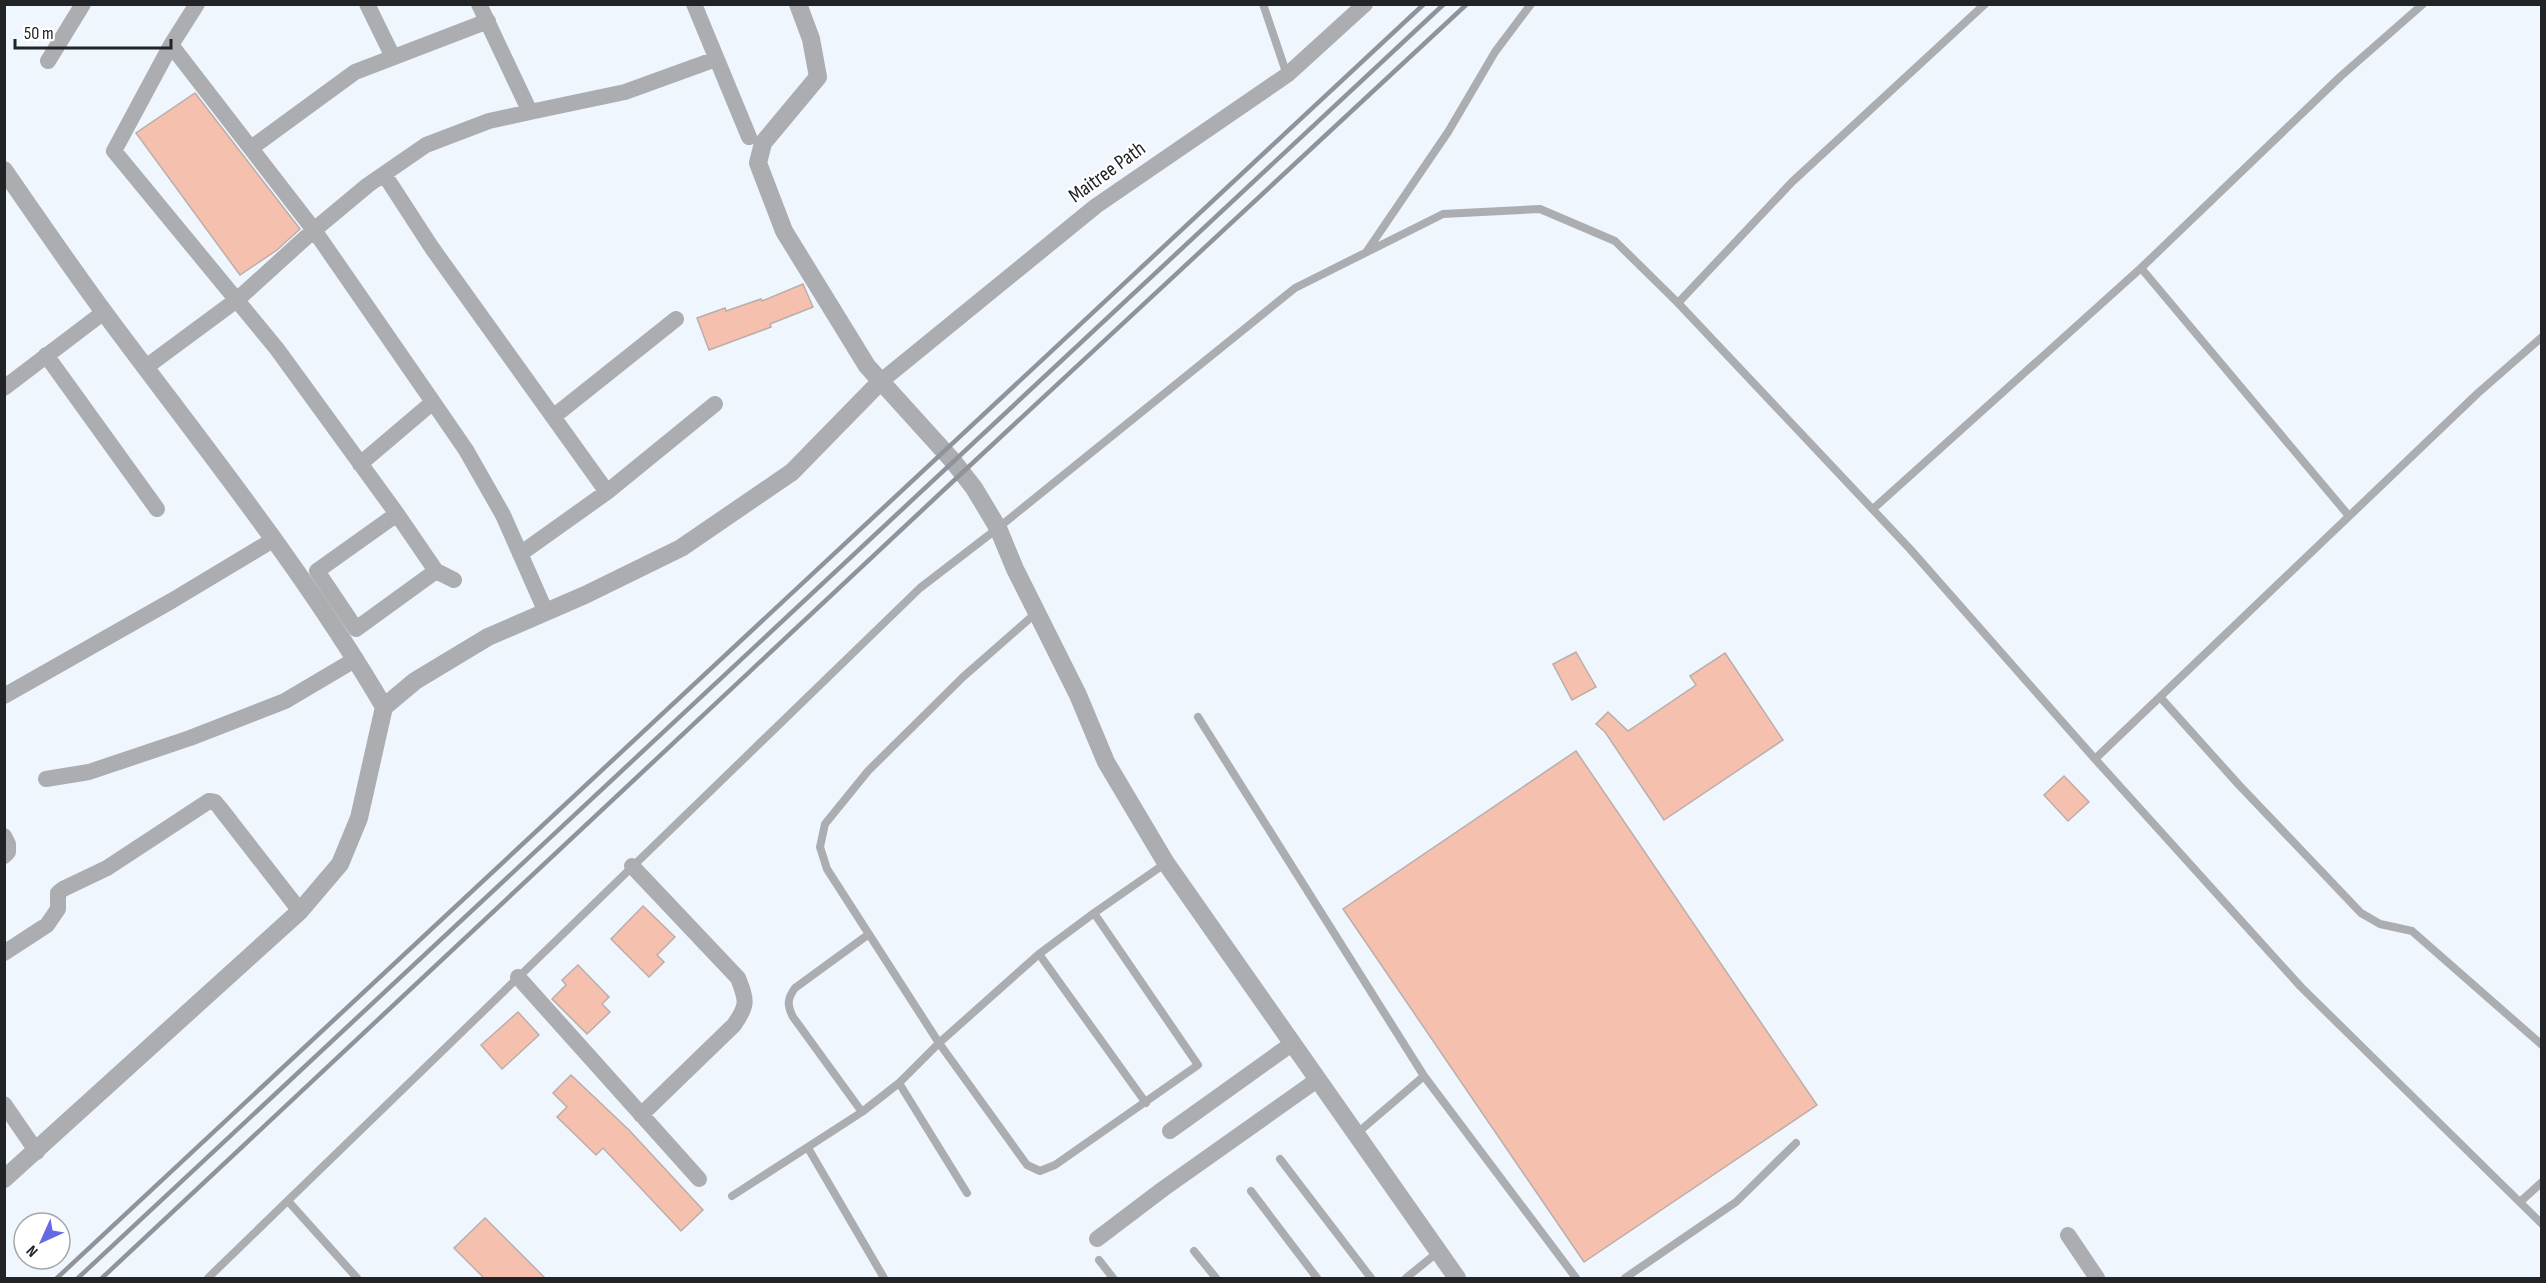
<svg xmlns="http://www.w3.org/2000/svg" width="2546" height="1283" viewBox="0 0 2546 1283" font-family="'Sofia Sans Condensed',sans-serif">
	<rect width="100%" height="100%" fill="#f0f6fd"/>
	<!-- building -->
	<path fill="#f6c0ae" stroke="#baaeaa" stroke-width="1.5" d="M195,93L300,229L277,250L240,275L136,133Z
		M803,284L813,307L770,324L771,327L709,350L697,318L725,308L726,311L761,299L762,301Z
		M1576,652L1596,687L1572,700L1553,664Z
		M1725,653L1783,740L1664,820L1605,732L1596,724L1608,712L1628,731L1696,685L1690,676Z
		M1576,751L1817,1105L1584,1262L1343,909Z
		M2064,776L2089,802L2068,821L2044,795Z
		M643,906L675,937L657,955L664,962L649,977L611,939Z
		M578,965L609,997L602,1004L610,1012L587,1034L552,999L566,985L562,980Z
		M518,1012L539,1035L502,1069L481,1045Z
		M571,1075L629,1130L703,1210L681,1231L603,1148L596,1155L557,1117L567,1107L553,1093Z
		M485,1218L545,1278H484L454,1248Z"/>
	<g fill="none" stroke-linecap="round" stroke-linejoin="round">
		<!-- service -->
		<path stroke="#abadb1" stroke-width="8" d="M1263,4L1287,75
			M1367,251L1448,132L1495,52L1531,4
			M1678,303L1792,182L1985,4
			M1873,509L2141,268
			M2349,516L2141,268L2341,76L2423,4
			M1036,613L963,677L868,771L825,824L820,847L827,869L939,1043L1027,1165L1040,1171L1055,1165L1198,1065L1094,913
			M2160,697L2239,785L2361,913L2380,924L2412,931L2542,1045
			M1198,717L1424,1076L1576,1278
			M2095,759L2478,393L2542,337
			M1039,954L1146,1103
			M899,1083L967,1193
			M862,1112L793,1017C787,1005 787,999 795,988L869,934
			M1355,1135L1424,1076
			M808,1148L884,1278
			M1280,1159L1371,1278
			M1251,1191L1317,1278
			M732,1196L862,1112L899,1083L939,1043L1039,954L1094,913L1166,863
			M288,1201L357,1278
			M2520,1202L2542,1182
			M1194,1251L1216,1278
			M1099,1260L1113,1278
			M208,1278L920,588L998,528L1295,288L1443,214L1540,209L1615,241L1678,303L1910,549L2095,759L2301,987L2542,1224
			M1406,1278L1438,1252
			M1625,1278L1736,1202L1796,1143"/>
		<!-- minor -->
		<path stroke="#abadb1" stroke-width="16" d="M197,4L171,45L114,151L277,349L397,514L317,571L356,629L436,571
			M367,4L393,57
			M479,4L530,112L625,92L716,59
			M694,4L749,137
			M171,45L314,230L433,402
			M48,61L83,4
			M251,148L355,72L488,21
			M384,174L432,248L607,492
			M46,355L157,509
			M146,367L238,299L314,230L368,185L426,145L489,121L530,112
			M880,382L1096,206L1287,75L1365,4
			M4,388L104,312
			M553,417L676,319
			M360,464L433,402L466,450L503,515L545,610
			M397,514L436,571L454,580
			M520,554L607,492L715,404
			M4,696L173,600L273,540
			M46,779L89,772L190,738L285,701L356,659
			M4,836L8,844V852L4,856
			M632,866L738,978C747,1001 748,1005 734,1025L641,1115
			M4,953L47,925L58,909V893L63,889L107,868L209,801L215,802L220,808L300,911
			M518,977L699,1179
			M4,1104L37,1152
			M1170,1131L1293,1043
			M2068,1235L2097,1278
			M1097,1239L1163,1189L1317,1080"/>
		<!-- tertiary -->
		<path stroke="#abadb1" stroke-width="18" d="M798,4L811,39L818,77L763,143L758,163L784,231L867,366L953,461L974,488L998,528L1015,569L1078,695L1106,762L1166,863L1457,1278
			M4,170C35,215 66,260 98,304C196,437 301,565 384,707
			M4,1179L300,911L340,864L359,818L384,707L415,681L488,637L585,595L681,548L792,472L880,382"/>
		<!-- rail -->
		<path stroke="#90949a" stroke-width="4.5" d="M57,1278L1424,4
			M78,1278L1444,4
			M102,1278L963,472L1467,4"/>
	</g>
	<g text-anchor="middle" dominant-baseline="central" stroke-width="4.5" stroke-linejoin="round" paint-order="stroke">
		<!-- street labels -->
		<g font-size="21" fill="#212327" stroke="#fff">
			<text transform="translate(1107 172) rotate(-36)">Maitree Path</text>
		</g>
	</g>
	<!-- border -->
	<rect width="2546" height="1283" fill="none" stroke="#212327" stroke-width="12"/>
	<!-- north arrow -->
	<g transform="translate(42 1241) rotate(225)"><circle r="28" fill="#ffffff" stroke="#a6a7a9" stroke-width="1.5"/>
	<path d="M0-4.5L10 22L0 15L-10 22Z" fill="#6569e2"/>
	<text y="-9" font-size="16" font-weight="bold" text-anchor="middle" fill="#212327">N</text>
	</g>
	<!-- scale -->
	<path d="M15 39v9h156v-9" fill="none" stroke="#212327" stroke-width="3"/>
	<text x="24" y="39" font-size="18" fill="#212327" stroke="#ffffff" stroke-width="4.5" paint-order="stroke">50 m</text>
</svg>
